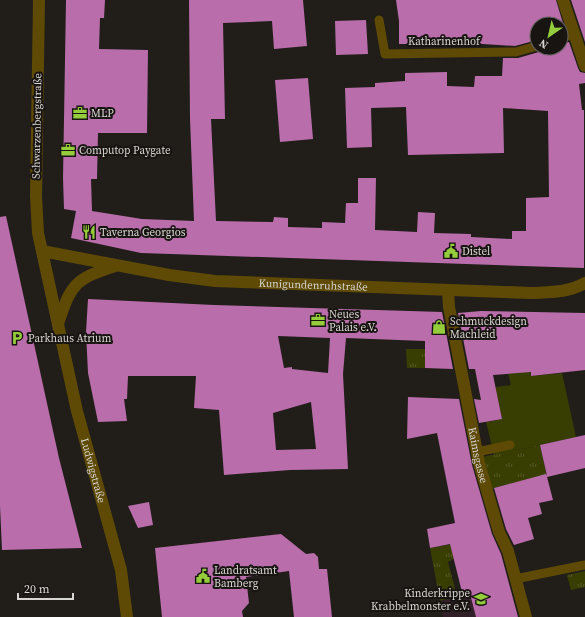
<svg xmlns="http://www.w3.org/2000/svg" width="585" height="617" viewBox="0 0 585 617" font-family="'Source Serif 4',serif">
	<defs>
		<pattern id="grass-tufts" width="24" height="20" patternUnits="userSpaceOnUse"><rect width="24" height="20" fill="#383d02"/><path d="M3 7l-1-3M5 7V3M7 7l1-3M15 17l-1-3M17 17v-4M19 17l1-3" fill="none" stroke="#545826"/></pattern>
	</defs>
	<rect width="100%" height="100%" fill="#211e1a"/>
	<!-- education -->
	<path fill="#312028" d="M509,584L518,617H443L440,601Z"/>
	<!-- grass -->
	<path fill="url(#grass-tufts)" d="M406,349H425V368H407Z
		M540,445L548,482L525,489L522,481L491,489L482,457Z
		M459,543L476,547L448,562L457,596L440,601L430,548Z
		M585,571V587L571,590L567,575Z"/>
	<!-- garden -->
	<path fill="#383d02" d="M529,359L531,376L562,373L576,437L494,455L483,409L486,408L488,422L502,419L495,387L511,385L508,373Z"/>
	<!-- building -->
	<path fill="#b96dab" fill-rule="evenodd" d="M66,0H105L104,18H100L99,49L148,50L147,133H98L97,179H91L92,211L142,219L194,221L190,119L189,0H303L307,46L274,49L272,21L223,23L225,119H211L216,221L273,222L274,217L288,218V227L322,228V222L345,223L346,203H358V178H376L375,230L417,232L418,212L435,213L434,233L471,234V237L512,239V231H526V198L549,197L548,111L503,108L504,153L408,155L406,107L371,108L372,147L347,148L345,88L375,87V83L405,81V73L447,72V86L474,87L475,76H502L503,58H518L539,52L543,48H561V44L569,42L578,68L580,72L585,73V83L579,84L582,110H584V268L141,253L71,238L76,211L64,209L63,178Z
		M396,0H556L565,30L561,32V24H537V40L515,46L467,43V44H399V21Z
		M571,0H585V42Z
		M366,20L368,54L336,55L335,21Z
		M308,78L313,139L280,142L275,80Z
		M6,216L59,458L82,548L2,550L0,506V217Z
		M88,299L214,305L442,312L453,369L425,368V341L346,338L343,374L348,469L290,470L224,475L219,410L194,408L196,376H128L127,399H124L127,421L98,422L88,373L86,332ZM278,336L330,338L328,373L292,369V367L284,368ZM311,402L316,449L276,450L273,413Z
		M481,311L585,313V370L531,376V372L493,375L502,419L479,423L474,399L481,400L475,369H469L458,313Z
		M408,397L459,399L472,465L492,534L501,554L518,617H476L469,590L462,592L450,544L430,548L427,529L455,523L437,433L407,439Z
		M585,435V468L547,477L553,500L539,503L542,514L528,518L534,539L514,545L506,529L494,488L546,474L547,476L540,445Z
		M149,502L153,525L138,528L128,506Z
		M281,534L306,554L314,553L318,557L319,569H327L332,617H294L289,571L246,577L249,603L242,611L243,617H162L155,548Z"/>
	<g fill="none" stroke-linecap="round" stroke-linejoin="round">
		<!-- service -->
		<path stroke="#5e4a04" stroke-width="9" d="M379,20L385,54L516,52L537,46
			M561,38L574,34
			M477,452L510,445
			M515,579L585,565"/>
		<!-- minor -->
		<g stroke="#5e4a04" stroke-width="12">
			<path id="s1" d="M42,251L169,275L215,281L531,293C550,292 568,293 585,283"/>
			<path id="s2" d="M448,290L449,307L479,463L499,532L508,551L526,617"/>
			<path d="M58,324C71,284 75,279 115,266"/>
		</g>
		<!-- tertiary -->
		<g stroke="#5e4a04" stroke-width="12">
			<path id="s3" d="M39,0L36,196L38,233L77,411L121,570L127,617"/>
			<path d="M563,0L585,66"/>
		</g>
	</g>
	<!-- icons -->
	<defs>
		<symbol id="office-bare" viewBox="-9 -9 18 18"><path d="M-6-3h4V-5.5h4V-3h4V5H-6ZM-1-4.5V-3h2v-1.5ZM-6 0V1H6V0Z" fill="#94cc3c" stroke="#181411" stroke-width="2.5" paint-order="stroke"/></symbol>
		<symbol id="restaurant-bare" viewBox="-9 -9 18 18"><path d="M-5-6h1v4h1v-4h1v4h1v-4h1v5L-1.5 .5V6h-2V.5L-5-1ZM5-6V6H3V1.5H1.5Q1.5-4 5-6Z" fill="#94cc3c" stroke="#181411" stroke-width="2.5" paint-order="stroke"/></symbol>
		<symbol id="civic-bare" viewBox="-9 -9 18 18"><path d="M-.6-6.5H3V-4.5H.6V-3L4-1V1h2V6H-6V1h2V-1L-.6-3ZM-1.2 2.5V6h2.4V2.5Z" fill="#94cc3c" stroke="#181411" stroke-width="2.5" paint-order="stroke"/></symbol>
		<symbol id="shop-bare" viewBox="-9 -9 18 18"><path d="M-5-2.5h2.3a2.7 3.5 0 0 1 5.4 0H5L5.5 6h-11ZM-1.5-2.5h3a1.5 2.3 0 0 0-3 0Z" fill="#94cc3c" stroke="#181411" stroke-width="2.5" paint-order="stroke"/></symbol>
		<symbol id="parking-bare" viewBox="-9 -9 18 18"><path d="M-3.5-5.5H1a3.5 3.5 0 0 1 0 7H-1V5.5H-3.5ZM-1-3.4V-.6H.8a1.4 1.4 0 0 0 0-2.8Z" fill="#94cc3c" stroke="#181411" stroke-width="2.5" paint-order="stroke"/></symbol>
		<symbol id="school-bare" viewBox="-9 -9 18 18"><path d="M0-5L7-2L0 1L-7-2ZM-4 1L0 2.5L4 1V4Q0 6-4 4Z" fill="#94cc3c" stroke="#181411" stroke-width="2.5" paint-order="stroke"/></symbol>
	</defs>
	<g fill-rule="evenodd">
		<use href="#office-bare" x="70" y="103" width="20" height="20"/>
		<use href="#office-bare" x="58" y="140" width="20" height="20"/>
		<use href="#restaurant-bare" x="79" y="222" width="20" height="20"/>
		<use href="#civic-bare" x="441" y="241" width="20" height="20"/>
		<use href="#office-bare" x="308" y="310" width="20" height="20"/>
		<use href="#shop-bare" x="429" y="317" width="20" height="20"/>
		<use href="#parking-bare" x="7" y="328" width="20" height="20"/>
		<use href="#civic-bare" x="193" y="566" width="20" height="20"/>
		<use href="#school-bare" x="471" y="589" width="20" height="20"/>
	</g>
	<g text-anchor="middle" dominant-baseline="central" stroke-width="4" stroke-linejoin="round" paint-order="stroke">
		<!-- street labels -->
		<g font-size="11" fill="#d8d6d3" stroke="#181411">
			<text x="444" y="41">Katharinenhof</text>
			<text transform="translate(37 126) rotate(-89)">Schwarzenbergstraße</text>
			<text stroke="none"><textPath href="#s1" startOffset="274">Kunigundenruhstraße</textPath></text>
			<text stroke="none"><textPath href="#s2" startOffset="168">Kaimsgasse</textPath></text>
			<text stroke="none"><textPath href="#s3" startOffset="477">Ludwigstraße</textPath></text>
		</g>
		<!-- poi labels -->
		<g font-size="11" fill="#d8d6d3" stroke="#181411" text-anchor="start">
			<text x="91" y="113">MLP</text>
			<text x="79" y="150">Computop Paygate</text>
			<text x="100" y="232">Taverna Georgios</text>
			<text x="462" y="251">Distel</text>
			<text x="329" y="314">Neues<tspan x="329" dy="13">Palais e.V.</tspan></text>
			<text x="450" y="321">Schmuckdesign<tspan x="450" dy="13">Machleid</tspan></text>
			<text x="28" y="338">Parkhaus Atrium</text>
			<text x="214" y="570">Landratsamt<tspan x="214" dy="13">Bamberg</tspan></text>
			<text x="470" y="593" text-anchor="end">Kinderkrippe<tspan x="470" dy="13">Krabbelmonster e.V.</tspan></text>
		</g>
	</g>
	<!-- north arrow -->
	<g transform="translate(549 36) rotate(214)"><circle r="19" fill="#181411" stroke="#65625f"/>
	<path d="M0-3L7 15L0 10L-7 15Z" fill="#94cc3c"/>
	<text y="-6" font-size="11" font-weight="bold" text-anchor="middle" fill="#d8d6d3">N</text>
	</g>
	<!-- scale -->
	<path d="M18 593v6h55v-6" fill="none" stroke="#d8d6d3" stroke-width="2"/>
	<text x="24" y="593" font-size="12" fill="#d8d6d3" stroke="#181411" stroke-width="3" paint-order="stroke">20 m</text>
</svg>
